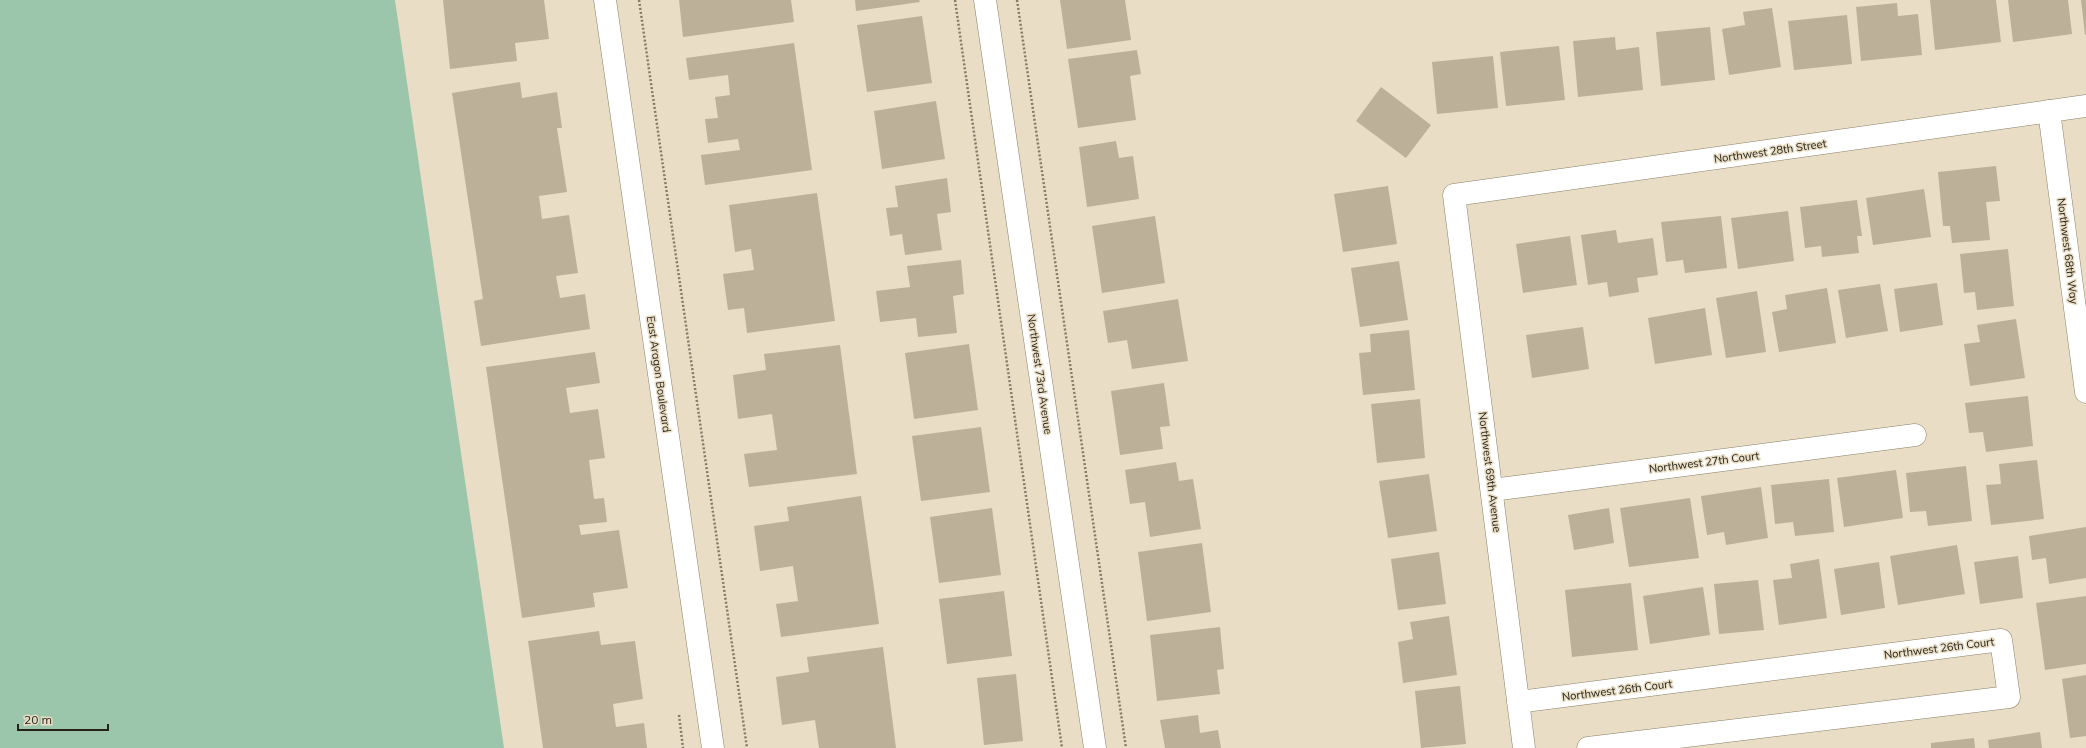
<svg xmlns="http://www.w3.org/2000/svg" width="2086" height="748" viewBox="0 0 2086 748" font-family="Mulish,sans-serif">
	<rect width="100%" height="100%" fill="#e9dec5"/>
	<!-- green -->
	<path fill="#9cc6ac" d="M0,0H395L504,748H0Z"/>
	<!-- building -->
	<path fill="#bcb098" d="M443,0H544L549,39L515,43L517,61L450,69Z
		M679,0H791L794,22L683,37Z
		M855,0H919L920,2L856,11Z
		M1060,0H1125L1131,40L1067,49Z
		M1930,0H1996L2001,42L1935,50Z
		M2008,0H2068L2072,34L2013,42Z
		M2081,0H2086V35H2085Z
		M1897,3L1898,16L1918,14L1922,55L1861,61L1856,7Z
		M1772,8L1781,67L1729,75L1722,29L1745,25L1743,12Z
		M1847,15L1852,64L1794,70L1788,21Z
		M922,16L932,83L867,92L857,25Z
		M1710,27L1715,80L1661,86L1656,32Z
		M1615,37L1616,50L1639,47L1643,90L1578,97L1573,41Z
		M794,43L812,170L705,185L701,155L740,150L738,139L708,143L705,119L718,118L715,97L730,95L728,75L689,80L686,58Z
		M1559,46L1565,100L1506,106L1500,52Z
		M1137,50L1141,74L1130,76L1136,120L1078,128L1068,59Z
		M1493,56L1498,108L1437,114L1432,62Z
		M520,82L522,98L557,92L562,128H557L567,192L539,196L542,219L569,215L578,273L556,276L560,298L585,294L590,329L481,346L474,301L483,299L452,93Z
		M1381,87L1431,125L1406,158L1356,121Z
		M936,101L945,159L882,169L874,111Z
		M1116,141L1119,158L1133,156L1139,199L1087,207L1079,147Z
		M1996,166L2000,201L1986,202L1990,240L1952,243L1950,226H1943L1938,172Z
		M947,178L951,212L937,214L942,250L905,255L902,234L890,236L886,208L898,207L895,186Z
		M1388,186L1397,244L1343,252L1334,194Z
		M1924,189L1931,237L1873,245L1866,198Z
		M817,193L835,321L747,333L744,308L728,310L723,274L754,270L751,249L735,252L729,205Z
		M1857,200L1862,236H1857L1859,253L1822,257L1821,246L1805,248L1800,207Z
		M1788,211L1794,261L1738,269L1731,218Z
		M1155,216L1165,283L1102,293L1092,226Z
		M1721,216L1727,268L1685,273L1683,260L1666,262L1661,222Z
		M1616,230L1618,243L1653,238L1658,275L1637,278L1639,292L1609,297L1607,282L1588,285L1581,235Z
		M1570,236L1577,285L1523,293L1516,244Z
		M2008,249L2014,306L1977,310L1975,292L1964,293L1960,254Z
		M961,260L964,294L953,296L957,333L918,337L916,318L880,322L876,291L910,287L907,266Z
		M1399,261L1408,320L1360,327L1351,268Z
		M1937,283L1943,325L1900,332L1894,289Z
		M1880,284L1888,331L1846,338L1838,290Z
		M1827,288L1836,343L1779,352L1772,312L1787,309L1785,295Z
		M1757,291L1766,352L1726,358L1716,298Z
		M1178,299L1188,361L1132,369L1127,340L1108,343L1103,311Z
		M1705,308L1712,355L1655,364L1648,318Z
		M2016,319L2025,378L1970,386L1964,344L1980,342L1977,325Z
		M1583,327L1589,369L1532,378L1526,335Z
		M1409,330L1415,390L1363,395L1359,353L1371,352L1370,334Z
		M969,344L978,410L914,419L905,353Z
		M840,345L857,474L749,487L744,454L777,450L772,414L738,419L733,375L766,370L764,354Z
		M595,352L600,383L566,388L570,413L598,409L605,458L589,460L594,499L604,498L607,522L579,525L581,535L619,530L628,588L593,593L595,607L522,618L486,367Z
		M1164,383L1170,426L1160,427L1163,449L1120,455L1111,391Z
		M2028,396L2033,446L1986,452L1983,432L1969,433L1965,403Z
		M1420,399L1425,458L1377,463L1371,404Z
		M981,427L990,492L921,501L912,436Z
		M2037,460L2044,519L1991,525L1986,485L2001,484L1999,464Z
		M1176,462L1179,481L1193,479L1201,529L1150,537L1145,502L1130,504L1125,470Z
		M1966,466L1972,521L1928,526L1926,511L1910,512L1906,473Z
		M1896,470L1903,518L1844,527L1837,478Z
		M1429,474L1437,531L1388,538L1379,481Z
		M1829,479L1834,532L1795,536L1793,522L1775,524L1771,485Z
		M1761,487L1768,538L1726,545L1724,532L1707,535L1701,496Z
		M861,496L879,624L781,637L776,604L798,601L793,566L760,571L754,526L789,521L787,507Z
		M1690,498L1699,558L1629,567L1620,508Z
		M992,508L1001,575L939,583L930,517Z
		M1609,508L1614,543L1574,550L1568,515Z
		M2086,527V578L2049,584L2046,558L2032,560L2029,536Z
		M1202,543L1211,612L1147,621L1138,552Z
		M1957,545L1965,594L1898,605L1890,556Z
		M1439,552L1446,604L1398,610L1391,559Z
		M2018,556L2023,598L1980,604L1974,562Z
		M1819,559L1827,618L1779,625L1773,580L1792,578L1790,564Z
		M1879,562L1885,608L1841,615L1834,569Z
		M1758,580L1764,630L1719,634L1714,584Z
		M1631,583L1638,650L1572,657L1565,590Z
		M1703,587L1710,635L1650,644L1643,596Z
		M1004,591L1012,656L947,664L939,599Z
		M2086,596V664L2045,670L2036,603Z
		M1449,616L1457,675L1403,683L1398,642L1413,639L1410,622Z
		M1220,627L1224,669L1217,670L1220,694L1157,701L1150,635Z
		M599,631L601,645L635,641L643,699L613,704L616,727L644,723L647,748H543L528,641Z
		M883,647L896,748H819L815,720L782,725L776,677L809,672L807,657Z
		M1016,674L1023,741L984,745L977,678Z
		M2086,675V736L2070,738L2062,679Z
		M1460,686L1466,744L1421,748L1415,691Z
		M1198,715L1200,733L1218,730L1221,748H1165L1160,720Z
		M2040,732L2042,748H1989L1988,740Z
		M1974,738L1975,748H1931V743Z"/>
	<g fill="none" stroke-linecap="round" stroke-linejoin="round">
		<defs>
			<path id="street" d="M605,0L713,748
				M985,0L1095,748
				M2049,111L2086,392
				M1492,490L1915,435
				M1518,702L2001,640L2009,697L1588,748
				M1524,748L1454,195L2086,106"/>
		</defs>
		<!-- street casing -->
		<use href="#street" stroke="#8a7f68" stroke-width="23"/>
		<!-- path -->
		<path stroke="#837b6b" stroke-width="2.5" stroke-dasharray="2 2" stroke-linecap="butt" d="M639,0L747,748
			M955,0L1062,748
			M1017,0L1126,748
			M679,715L683,748"/>
		<!-- street -->
		<use href="#street" stroke="#fff" stroke-width="22"/>
	</g>
	<g text-anchor="middle" dominant-baseline="central" stroke-width="3" stroke-linejoin="round" paint-order="stroke">
		<!-- street labels -->
		<g font-size="11" fill="#262219" stroke="#e9dec5">
			<text transform="translate(1770 151) rotate(-8)">Northwest 28th Street</text>
			<text transform="translate(2068 251) rotate(83)">Northwest 68th Way</text>
			<text transform="translate(659 374) rotate(82)">East Aragon Boulevard</text>
			<text transform="translate(1040 374) rotate(82)">Northwest 73rd Avenue</text>
			<text transform="translate(1704 462) rotate(-7)">Northwest 27th Court</text>
			<text transform="translate(1490 472) rotate(83)">Northwest 69th Avenue</text>
			<text transform="translate(1939 648) rotate(-7)">Northwest 26th Court</text>
			<text transform="translate(1617 690) rotate(-7)">Northwest 26th Court</text>
		</g>
	</g>
	<!-- scale -->
	<path d="M18 724v6h90v-6" fill="none" stroke="#262219" stroke-width="2"/>
	<text x="24" y="724" font-size="12" fill="#262219" stroke="#e9dec5" stroke-width="3" paint-order="stroke">20 m</text>
</svg>
